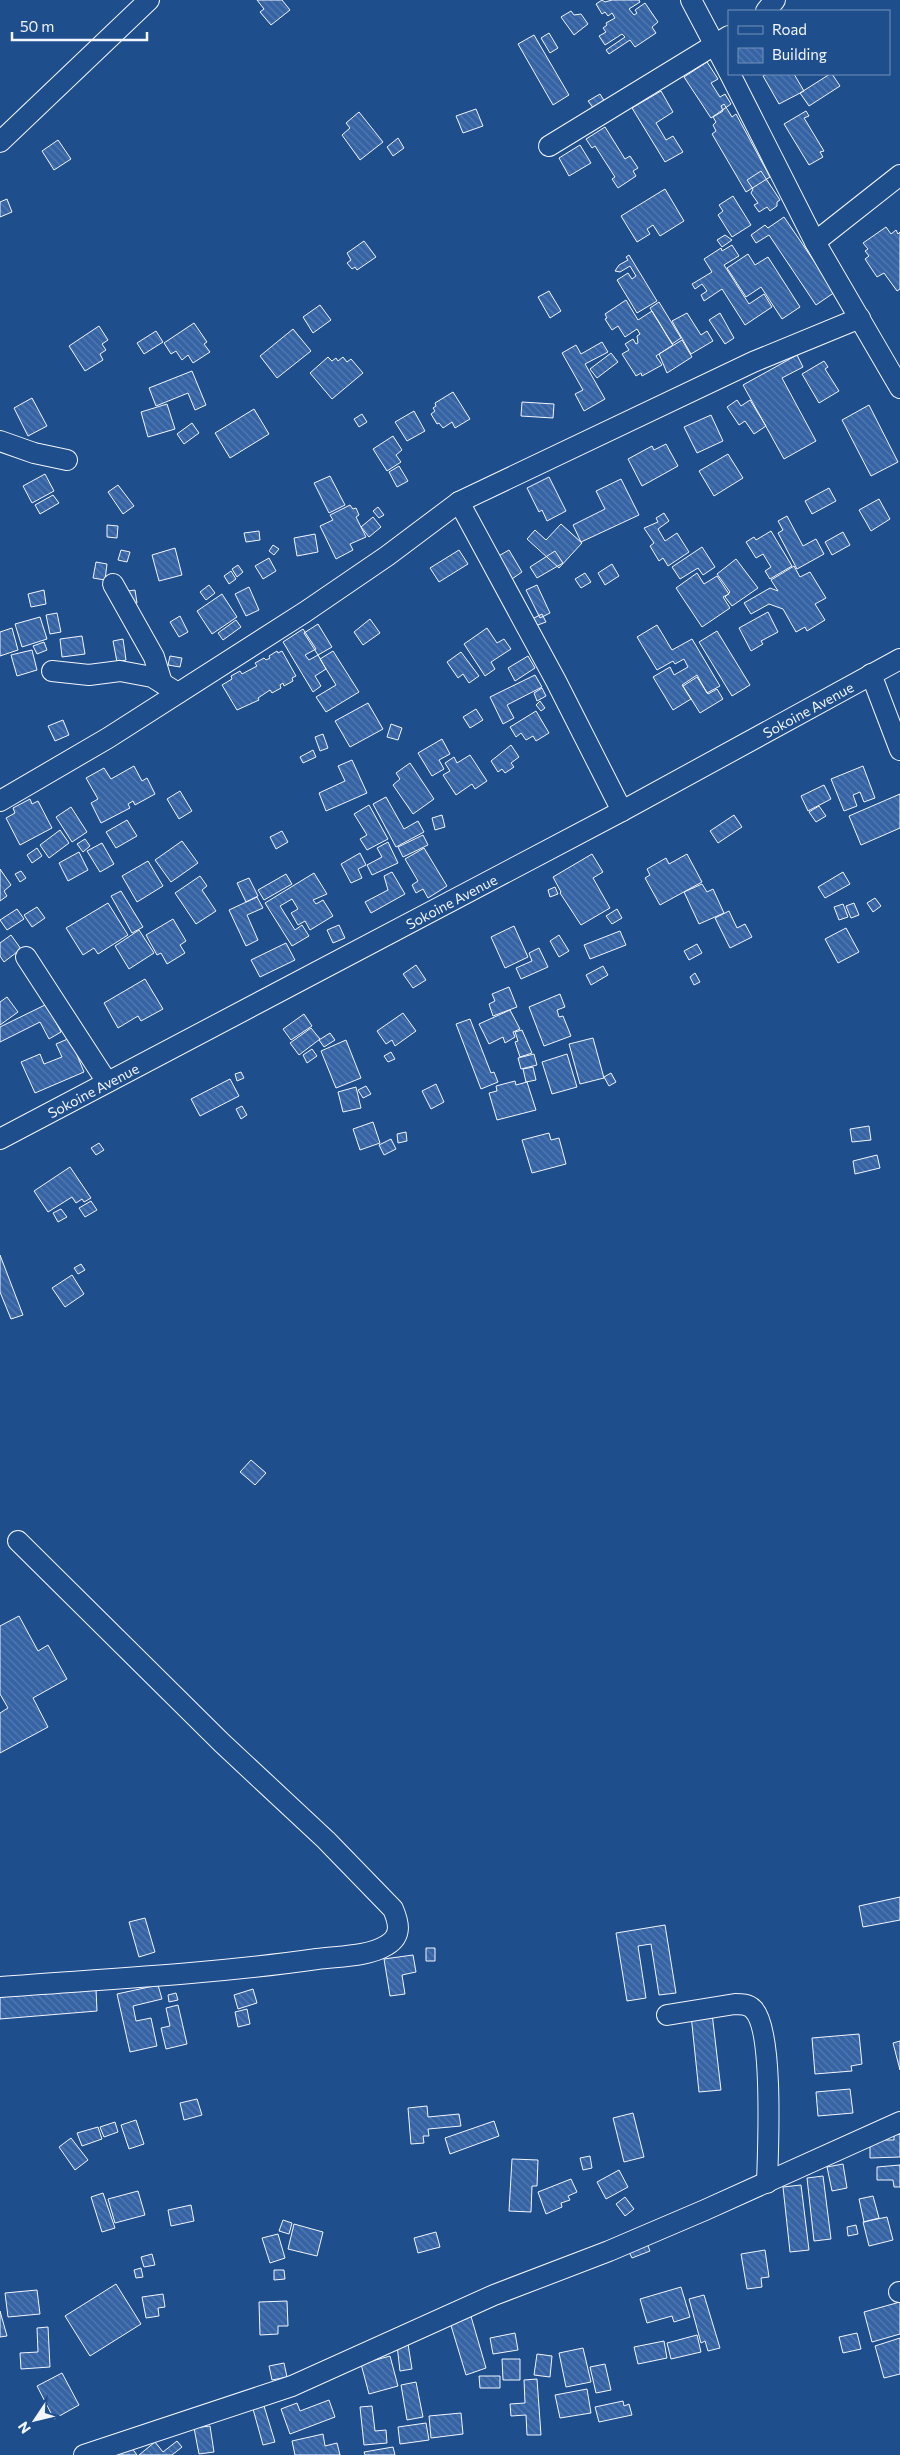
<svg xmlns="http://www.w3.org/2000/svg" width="900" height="2455" viewBox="0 0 900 2455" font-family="Commissioner,sans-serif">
	<defs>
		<pattern id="building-back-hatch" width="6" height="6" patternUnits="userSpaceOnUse" patternTransform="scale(1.25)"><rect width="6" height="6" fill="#3563a3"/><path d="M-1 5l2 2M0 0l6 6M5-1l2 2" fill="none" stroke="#537ab1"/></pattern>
	</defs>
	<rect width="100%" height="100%" fill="#1f4e8c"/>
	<!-- building -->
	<path fill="url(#building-back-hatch)" stroke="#f2f6ff" d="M257,0H282L290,10L271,25L260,12L264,9Z
		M602,0L605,2L612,0H639L640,2L629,9L634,15L637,13L635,10L645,3L658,22L652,27L656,33L635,47L630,40L609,54L606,50L625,37L622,34L605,45L599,36L606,32L603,28L607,25L606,23L615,18L612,13L608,16L605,12L602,14L596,4Z
		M571,11L574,15L581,14L588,24L574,35L561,17Z
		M549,33L558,48L550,53L541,38Z
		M534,35L569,95L553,105L518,44Z
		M707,62L718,79L711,83L720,97L725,94L731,104L711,118L684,77Z
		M767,74H794L804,91L779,104L763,76Z
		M830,74H832L840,86L809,106L800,93Z
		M661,91L673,112L656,123L666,140L673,136L683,152L665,162L632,108Z
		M600,94L605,102L594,109L588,101Z
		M724,104L732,117L736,114L770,177L746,192L712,134L716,131L713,125L716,122L713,117L723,111L721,106Z
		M476,109L483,126L463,133L456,116Z
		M806,111L809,116L804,118L824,151L820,152L823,157L809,165L784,124Z
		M359,112L383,142L360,160L342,135L350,128L346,123Z
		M605,127L625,159L630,156L638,168L633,171L636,176L618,188L612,179L615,177L595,146L592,148L586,139Z
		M398,138L404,148L393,156L387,147Z
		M58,140L71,159L54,170L42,151Z
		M580,145L591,163L569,176L559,158Z
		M761,171L780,200L777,202V206L770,211L767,207L759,212L754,205L758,203L751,193L753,189L747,180Z
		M665,189L684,221L660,236L653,225L647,229L650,234L637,242L621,216Z
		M733,196L751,225L732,237L718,215L723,211L719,205Z
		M7,199L12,212L0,217V202Z
		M784,217L835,292L816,305L769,235L756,243L751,235L765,225L768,228Z
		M886,227L891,234L896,230L898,234L900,232V289L897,291L884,273L877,277L865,259L869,256L865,251L868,249L863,243Z
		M725,235L732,240L722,247L717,240Z
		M364,241L376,257L357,270L355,267L352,269L347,263L351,260L347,253Z
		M732,245L739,256L724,265L749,304L764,294L772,307L745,325L722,289L704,301L701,295L707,291L702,284L695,289L692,284L712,272L704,259L721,248L722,251Z
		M748,254L755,265L768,257L800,307L782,319L761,287L746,297L727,268Z
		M629,255L657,301L637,313L617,280L628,273L632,279L636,276L630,266L620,272L615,271L619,265L628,260L626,257Z
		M549,291L561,311L550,318L538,297Z
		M626,300L638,320L652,311L673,345L656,356L662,365L642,376L641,373L636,376L622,354L629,350L625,344L633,339L636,344L638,343L637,336L640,334L637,329L625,337L618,326L612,330L605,319L607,318L605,314Z
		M659,302L681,338L672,344L650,308Z
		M320,305L331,320L313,333L303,317Z
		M687,313L701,335L707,331L713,341L691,354L672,321Z
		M720,313L734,338L725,344L709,320Z
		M194,323L207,342L204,344L210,352L193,363L188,355L182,360L176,351L171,354L164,343Z
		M99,326L108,340L102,344L106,350L100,354L103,360L85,371L69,346Z
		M293,329L311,351L277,378L260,356Z
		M156,331L163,342L144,354L137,343Z
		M682,340L692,357L667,373L659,354Z
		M602,342L608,352L585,364L605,399L584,411L575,394L583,390L562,353L576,345L581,354Z
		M611,353L618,362L597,378L590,369Z
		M797,355L803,367L782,378L816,441L784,459L743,385Z
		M328,357L332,361L336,358L338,361L343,357L347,362L351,359L363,373L332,399L310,373Z
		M824,361L828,367L825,369L839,391L819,403L802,374Z
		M192,371L206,405L195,410L188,393L156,406L149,388Z
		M453,392L470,419L455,428L452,422L443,428L439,423L437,424L431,414L435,411L433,408L436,406L435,403Z
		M32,398L47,426L28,436L14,408Z
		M737,400L741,406L750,400L766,426L754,434L745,421L739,425L727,407Z
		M522,402L554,404L553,418L521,416Z
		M167,404L175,429L148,437L141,412Z
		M869,405L898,462L871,476L842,420Z
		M254,409L269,434L230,458L215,433Z
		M414,411L425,431L407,441L395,422Z
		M362,414L367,422L359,427L354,419Z
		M711,415L723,441L697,453L684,427Z
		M192,423L199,433L184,444L177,434Z
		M393,436L402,450L396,455L401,462L387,471L373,449Z
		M666,444L678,466L642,486L628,459L652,446L654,450Z
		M728,454L743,478L714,496L699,471Z
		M399,466L408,481L397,487L389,472Z
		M45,474L54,491L32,503L23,486Z
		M330,476L345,505L329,513L314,483Z
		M549,477L566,511L547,521L542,510L539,512L527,488Z
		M621,479L639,515L581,542L573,525L605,509L596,491Z
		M118,485L134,506L123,514L108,492Z
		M829,488L836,501L812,514L805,501Z
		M53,495L59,503L40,514L35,505Z
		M879,499L890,519L871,531L859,510Z
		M350,505L353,509L356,508L359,515L356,517L366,537L350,544L353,550L336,559L320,526L333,520L330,515Z
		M378,507L384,515L379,518L373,511Z
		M664,513L669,521L658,529L665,541L677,533L689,552L668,566L663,558L659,561L650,546L654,543L644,528L658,522L656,518Z
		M787,516L803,546L816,539L824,554L797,569L778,533L783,530L778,521Z
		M373,517L381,527L369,537L361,527Z
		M561,524L582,543L559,568L527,539L535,530L546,540Z
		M107,525L118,526L117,538L107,537Z
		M259,531L260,540L246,542L244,533Z
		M771,531L792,566L770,579L765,571L771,567L763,554L756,558L746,542L754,537L756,540Z
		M843,532L850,545L832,555L825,542Z
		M315,534L318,552L297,556L294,538Z
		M273,545L279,549L274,555L269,551Z
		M702,547L715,567L703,575L698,568L680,579L672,567Z
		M175,548L182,575L159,581L152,555Z
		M121,550L130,552L127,562L118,560Z
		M459,550L468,564L439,582L430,568Z
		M509,550L522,572L509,581L495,558Z
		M555,551L563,563L537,578L530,567Z
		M269,558L276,571L263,579L255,566Z
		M736,559L758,588L732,606L725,597L730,592L717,574Z
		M96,562L107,564L105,580L93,578Z
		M612,564L619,576L605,585L598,573Z
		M238,565L243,572L237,577L232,569Z
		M794,566L800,577L810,572L826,598L815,604L825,620L807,631L805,627L796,632L783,609L769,604L751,614L744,603L770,588L778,591L771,580Z
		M231,571L236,579L229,584L224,576Z
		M585,573L591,582L581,588L575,579Z
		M697,573L704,584L717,576L729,594L723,597L730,608L702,627L676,588Z
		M209,585L215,593L206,600L200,592Z
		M537,585L550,613L540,618L526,590Z
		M249,587L259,610L246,616L235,594Z
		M44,590L46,604L31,607L28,594Z
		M135,590L137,603L131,604L128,591Z
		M222,594L237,617L212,634L197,611Z
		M768,612L778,632L761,641L763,644L751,651L739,628Z
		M57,613L61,632L50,634L46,615Z
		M542,614L546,622L535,626L532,619Z
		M180,616L188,632L179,637L170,622Z
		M40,617L47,639L22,647L15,624Z
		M370,619L380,633L363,645L354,632Z
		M236,620L241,627L223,640L218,633Z
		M318,624L332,647L318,655L304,633Z
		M657,625L672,650L692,639L720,686L707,693L697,675L682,685L691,699L673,710L653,677L670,667L674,675L688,667L684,659L675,664L673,661L657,670L637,637Z
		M12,628L18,650L0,656V632Z
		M487,628L497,643L504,639L511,649L491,662L495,669L485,676L464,644Z
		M303,629L316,649L305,655L309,660L318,655L326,669L315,676L321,686L313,692L283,642Z
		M717,631L750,685L732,696L699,642Z
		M82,636L85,654L62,657L60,639Z
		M123,639L126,660L117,662L113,641Z
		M44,642L47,650L37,654L33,646Z
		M32,650L37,670L17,676L11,655Z
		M277,651L278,653L282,651L296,676L292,678L293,681L284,686L283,683L280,685L281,688L272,693L270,690L258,698L259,700L237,710L222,685L232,679L231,676L240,671L242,674L257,666L255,663L264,658L266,660L270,658L269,656Z
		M333,651L359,692L326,712L316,697L336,685L320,659Z
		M461,652L479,676L469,683L463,674L458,678L447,662Z
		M170,656L182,658L180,667L168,665Z
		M528,656L535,668L515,681L508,668Z
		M535,675L542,687L507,705L514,718L503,724L490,697Z
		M697,677L708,694L717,689L723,699L700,713L683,686Z
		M542,688L546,696L537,701L534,693Z
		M540,701L545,708L541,711L536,705Z
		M368,703L383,729L350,747L335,721Z
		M476,709L483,720L470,728L463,717Z
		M536,711L549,733L536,741L533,736L526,740L521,733L516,737L510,727Z
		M63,720L69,735L55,741L48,726Z
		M391,724L402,728L398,740L387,737Z
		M323,734L328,748L320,751L315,737Z
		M442,739L450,754L439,760L444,769L432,776L418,753Z
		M511,745L519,757L511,763L514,767L505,773L502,769L498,772L491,761Z
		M313,750L316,757L303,763L300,757Z
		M470,755L487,781L475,789L472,784L456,795L443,775L450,771L445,763L454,757L457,763Z
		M352,760L367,793L326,811L319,793L345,781L338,766Z
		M410,763L434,799L413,814L393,785L400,779L396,773Z
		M134,766L142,781L147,778L155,794L135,805L133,801L128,804L130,808L101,823L91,803L98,799L86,778L104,768L111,779Z
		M863,766L875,798L864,802L860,792L853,795L857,806L844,811L831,779Z
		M824,785L831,799L808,811L801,796Z
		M180,791L192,811L179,819L167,799Z
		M900,794V828L861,845L849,816Z
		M386,797L404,829L418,821L424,832L396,847L373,804Z
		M30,799L32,804L38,801L52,828L20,845L6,818L15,813L13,808Z
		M369,805L388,839L367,850L360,839L367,835L354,814Z
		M819,806L826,816L816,822L809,812Z
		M71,807L87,832L72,842L56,817Z
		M442,815L445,827L435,830L432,818Z
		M734,815L742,827L718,843L710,831Z
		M127,820L137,836L116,848L106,832Z
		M60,830L69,843L49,858L40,845Z
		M282,831L288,842L276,849L270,837Z
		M423,835L428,845L403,857L398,847Z
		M85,839L90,846L83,852L77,844Z
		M182,841L198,863L171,882L155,860Z
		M388,842L398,863L372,875L367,865L382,857L377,848Z
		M102,843L114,864L100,872L87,851Z
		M37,848L42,856L32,863L27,855Z
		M424,848L447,886L428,898L423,889L416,893L412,885L418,881L405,859Z
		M79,852L88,870L68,881L59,863Z
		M360,853L366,865L358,869L362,878L351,883L341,864Z
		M592,854L603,872L593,878L610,908L581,925L560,893L561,892L553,877Z
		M687,854L702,882L660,905L645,878L650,875L647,869L666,858L669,864Z
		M148,861L163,886L137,902L122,876Z
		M0,869L11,885L4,891L7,896L0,901Z
		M21,871L26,878L20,882L15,874Z
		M392,872L405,894L371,913L365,902L388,890L384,876Z
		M843,872L850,884L825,898L818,887Z
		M314,873L327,894L313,900L316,904L323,900L333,916L310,930L305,921L298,925L291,913L298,909L292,899L280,906L295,930L302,925L309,936L292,946L265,903Z
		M286,874L292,884L264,900L258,890Z
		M200,876L207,886L202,890L216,911L196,924L175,893Z
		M249,878L258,896L246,902L237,883Z
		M702,884L707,892L713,889L724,913L699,924L684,892Z
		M555,887L558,894L550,897L548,890Z
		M121,891L143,927L132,933L111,896Z
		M257,897L263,908L247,915L258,940L246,946L229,910Z
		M875,898L881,906L873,912L867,903Z
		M108,903L128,935L98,954L94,948L83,955L66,928Z
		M854,903L859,915L851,918L846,906Z
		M843,904L848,917L839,920L834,907Z
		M37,907L45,918L32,927L24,915Z
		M17,909L24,919L7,930L0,920Z
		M617,909L622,918L612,924L606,916Z
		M729,911L737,928L745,924L752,937L730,948L715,918Z
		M173,919L186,941L180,945L185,953L167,964L161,953L157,955L146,935Z
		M339,925L345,938L333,943L327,930Z
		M514,926L528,957L505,968L491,937Z
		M846,928L859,952L838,963L825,939Z
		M139,930L154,953L129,969L115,946Z
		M620,931L626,945L590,959L584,945Z
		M11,935L21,949L4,962L0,956V943Z
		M559,935L569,951L559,957L550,941Z
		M286,943L295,960L260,977L251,960Z
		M697,944L702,953L689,960L684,951Z
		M539,948L548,967L521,979L516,968L532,961L529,953Z
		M416,965L426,980L413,988L403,974Z
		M603,966L608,975L591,985L586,975Z
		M695,973L700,982L694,985L690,977Z
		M145,979L163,1009L141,1021L138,1016L118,1028L104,1003Z
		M509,987L517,1007L493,1016L489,1004L495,1001L492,994Z
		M560,994L565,1007L557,1010L559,1017L563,1016L571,1036L544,1046L529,1007Z
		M7,997L18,1012L0,1025V1002Z
		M47,1004L61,1032L49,1039L40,1022L0,1042V1027Z
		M510,1010L520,1029L513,1032L515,1037L505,1043L503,1037L489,1044L479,1024Z
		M403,1013L416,1031L395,1046L392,1040L386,1044L377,1031Z
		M304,1014L312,1026L291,1040L283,1029Z
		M470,1019L491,1073L494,1072L498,1082L481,1089L456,1024Z
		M311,1028L320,1039L299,1055L290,1043Z
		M522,1030L532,1053L520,1057L515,1042L518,1041L515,1032Z
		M330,1033L335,1040L324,1047L319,1040Z
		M70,1038L84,1072L35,1093L21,1062L40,1054L44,1064L62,1057L56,1044Z
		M593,1038L604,1078L580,1084L569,1044Z
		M346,1040L361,1078L336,1088L321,1051Z
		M312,1049L317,1056L307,1063L303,1055Z
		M391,1052L395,1059L388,1062L384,1056Z
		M534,1054L537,1065L521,1069L518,1058Z
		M567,1054L577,1087L552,1094L542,1062Z
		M533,1067L536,1080L526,1082L523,1069Z
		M241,1072L244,1078L237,1081L235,1074Z
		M611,1073L616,1082L609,1086L604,1077Z
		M230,1079L239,1096L200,1116L191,1099Z
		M515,1081L516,1085L527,1082L536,1110L497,1120L489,1093L497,1091L496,1086Z
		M436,1084L444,1102L431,1109L422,1091Z
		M366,1086L371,1094L363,1098L358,1090Z
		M356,1087L361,1108L343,1112L338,1092Z
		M242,1106L247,1115L241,1119L236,1109Z
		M373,1122L380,1143L360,1150L353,1129Z
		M869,1126L871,1140L852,1142L850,1129Z
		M406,1132L407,1141L398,1143L397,1134Z
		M549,1133L551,1140L559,1138L566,1164L532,1173L522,1140Z
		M391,1139L396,1149L384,1155L379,1145Z
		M99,1143L104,1150L96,1155L91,1148Z
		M877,1155L880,1168L855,1174L853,1161Z
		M70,1167L91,1198L84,1202L82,1199L76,1203L72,1197L48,1212L34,1191Z
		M91,1201L97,1210L85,1217L79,1208Z
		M61,1209L67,1217L58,1222L53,1213Z
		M0,1255L23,1315L11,1319L0,1292Z
		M81,1264L85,1270L78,1274L74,1268Z
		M72,1275L84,1294L65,1307L52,1288Z
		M251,1460L266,1473L255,1485L240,1472Z
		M19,1616L38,1651L48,1645L67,1679L33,1698L48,1727L0,1753V1713L8,1708L0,1694V1626Z
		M900,1897V1920L863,1927L859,1906Z
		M145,1918L155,1952L139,1957L129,1922Z
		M665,1925L676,1993L659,1995L651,1944L638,1946L646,1998L627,2001L616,1933Z
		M426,1948H435V1961H426Z
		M413,1955L416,1972L402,1975L405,1994L390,1996L384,1959Z
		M158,1985L162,1999L133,2006L136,2021L151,2018L157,2046L130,2052L117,1994Z
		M96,1989L97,2011L0,2019V1997Z
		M253,1989L257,2003L238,2009L234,1995Z
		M176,1993L178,2000L169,2002L168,1995Z
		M178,2005L187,2044L166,2049L161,2028L170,2026L166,2008Z
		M247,2009L250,2024L238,2027L235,2012Z
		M712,2013L721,2090L699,2092L691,2015Z
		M859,2034L862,2064L851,2066L852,2071L815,2074L812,2038Z
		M900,2041V2070L893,2043Z
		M850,2089L853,2113L818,2116L816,2092Z
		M197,2099L202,2115L184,2120L180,2103Z
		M427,2106L428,2117L459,2114L461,2126L428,2129L429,2136H423L424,2143L411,2144L408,2108Z
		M633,2113L644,2157L624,2162L613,2118Z
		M136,2120L144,2144L129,2149L121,2125Z
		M494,2121L499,2136L450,2154L445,2138Z
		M115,2122L118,2132L104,2137L100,2127Z
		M98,2127L102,2139L82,2146L77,2133Z
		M900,2134V2157L870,2158V2140H894V2135Z
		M71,2138L88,2160L75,2170L59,2147Z
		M590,2156L592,2168L583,2170L580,2158Z
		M512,2159L538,2160L537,2186H532L531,2212L509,2211Z
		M843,2164L847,2188L832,2191L827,2167Z
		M900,2165V2187H894L893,2180H877V2167Z
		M619,2170L628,2187L606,2199L597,2182Z
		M823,2176L831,2239L814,2241L807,2178Z
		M571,2179L577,2192L568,2196L570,2200L561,2203L562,2207L546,2214L538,2192Z
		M801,2185L809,2250L790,2252L783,2187Z
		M138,2191L145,2215L115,2223L108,2199Z
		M103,2193L115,2228L102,2232L91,2197Z
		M873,2196L879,2218L864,2222L859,2199Z
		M625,2197L634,2209L625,2216L616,2204Z
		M191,2205L194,2221L171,2226L168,2210Z
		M887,2217L893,2240L869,2246L863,2222Z
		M283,2220L292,2223L289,2234L279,2231Z
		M294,2224L323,2232L317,2256L288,2249Z
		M856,2225L858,2234L848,2236L847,2227Z
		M436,2232L440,2247L418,2253L414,2238Z
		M278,2234L285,2258L270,2263L262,2238Z
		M646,2241L650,2251L632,2258L627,2248Z
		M765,2250L769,2277L761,2278L762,2287L747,2289L741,2254Z
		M152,2254L155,2265L144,2267L141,2257Z
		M141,2268L143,2277L136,2278L134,2270Z
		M274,2270H284L285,2279L274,2280Z
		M116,2284L141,2324L90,2356L65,2316Z
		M681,2287L690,2317L674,2322L672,2316L647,2323L640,2299Z
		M37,2290L40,2314L8,2317L5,2293Z
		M163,2294L165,2307L158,2308L159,2316L146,2318L142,2297Z
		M704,2295L720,2348L708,2351L705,2341L701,2343L689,2299Z
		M287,2301L288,2326H278V2334L260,2335L259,2302Z
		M900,2302V2334L872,2342L864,2312Z
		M0,2311L7,2336L0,2337Z
		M470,2313L486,2368L466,2375L449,2319Z
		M48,2327L50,2367L21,2369L20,2353L38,2352L37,2328Z
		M515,2333L518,2350L493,2354L490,2338Z
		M857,2333L861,2349L843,2353L839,2337Z
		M697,2335L701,2352L671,2359L667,2343Z
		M900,2338V2374L884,2378L875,2346Z
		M664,2341L667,2358L638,2364L634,2347Z
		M408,2344L412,2369L400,2371L397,2345Z
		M583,2348L591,2382L566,2387L559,2353Z
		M537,2354L552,2356L550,2377L534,2375Z
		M390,2356L398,2386L369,2394L361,2364Z
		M502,2359H520V2380H503Z
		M284,2363L287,2377L272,2380L269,2366Z
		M605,2364L611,2390L596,2393L590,2367Z
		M62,2373L79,2405L54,2419L37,2386Z
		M479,2376H500V2388H480Z
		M537,2379L541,2435H527L526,2415L511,2416L510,2404L525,2403L524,2380Z
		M416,2382L423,2417L407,2420L401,2385Z
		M587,2389L591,2413L560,2418L555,2395Z
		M329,2400L335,2417L290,2434L281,2409L297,2403L300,2411Z
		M623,2401L624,2406L629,2404L632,2415L599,2422L595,2407Z
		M264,2406L275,2442L263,2445L253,2409Z
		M372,2406L375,2431L386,2430L387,2443L364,2445L360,2407Z
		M461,2413L463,2434L431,2438L429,2416Z
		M426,2423L429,2440L400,2444L398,2427Z
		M210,2426L214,2452L199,2454L194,2428Z
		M323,2434L325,2446L337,2443L340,2455H295L292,2441Z
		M177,2441L182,2447L172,2455H139L155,2442L163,2452Z
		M129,2444L137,2455H115Z
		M393,2447L395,2455H365L364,2452Z"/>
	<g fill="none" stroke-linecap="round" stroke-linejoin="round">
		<defs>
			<g id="minor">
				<path d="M691,0L729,72"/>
				<path d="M766,11L775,0"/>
				<path d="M730,74L815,242L900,388"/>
				<path d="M0,142L149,0"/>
				<path d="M549,146L729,36"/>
				<path d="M815,242L900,175"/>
				<path d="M0,441L34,453L67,460"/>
				<path d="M459,502L556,681L622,811"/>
				<path d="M113,584L154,657L162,683"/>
				<path d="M52,671L89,675L120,671L152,677L178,693"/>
				<path d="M871,674L900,750"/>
				<path d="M0,801L108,738L305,612L387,556L459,502L753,362L860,318"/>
				<path d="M26,957L107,1082"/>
				<path id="s1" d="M0,1139L622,811L900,659"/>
				<path d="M0,1987C105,1979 212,1974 317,1959C338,1956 368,1957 387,1945C402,1936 399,1923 393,1909L326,1840L222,1743L18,1541"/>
				<path d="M667,2015L735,2004C741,2004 748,2004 753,2009C774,2029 768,2151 767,2183"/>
				<path d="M899,2292H900"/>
				<path d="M84,2455L292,2386L494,2295L609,2251L705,2210L900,2122"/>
			</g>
		</defs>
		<!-- minor casing -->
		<use href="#minor" stroke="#f2f6ff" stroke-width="22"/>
		<!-- minor -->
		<use href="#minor" stroke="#1f4e8c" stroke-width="20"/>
	</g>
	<g text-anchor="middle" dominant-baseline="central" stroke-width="4" stroke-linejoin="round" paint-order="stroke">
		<!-- street labels -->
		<g font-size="14" fill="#f2f6ff" stroke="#1f4e8c">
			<text stroke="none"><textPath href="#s1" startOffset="915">Sokoine Avenue</textPath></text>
			<text stroke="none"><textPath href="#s1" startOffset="510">Sokoine Avenue</textPath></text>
			<text stroke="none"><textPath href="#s1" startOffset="105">Sokoine Avenue</textPath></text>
		</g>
	</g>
	<!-- legend -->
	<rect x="728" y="10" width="162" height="65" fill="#1f4e8c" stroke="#7391ba"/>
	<rect x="738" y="26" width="25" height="8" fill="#1f4e8c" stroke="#7391ba"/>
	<text x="772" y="35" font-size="15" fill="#f2f6ff">Road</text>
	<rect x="738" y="48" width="25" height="15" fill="url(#building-back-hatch)" stroke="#7391ba"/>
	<text x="772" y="60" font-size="15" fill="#f2f6ff">Building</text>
	<!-- north arrow -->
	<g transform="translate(35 2420) rotate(235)" stroke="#1f4e8c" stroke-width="4" paint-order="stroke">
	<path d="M0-4L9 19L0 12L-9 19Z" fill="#f2f6ff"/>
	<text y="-8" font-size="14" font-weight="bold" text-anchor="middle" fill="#f2f6ff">N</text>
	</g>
	<!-- scale -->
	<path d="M12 32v8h135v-8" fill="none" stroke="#f2f6ff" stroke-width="2.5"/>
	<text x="20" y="32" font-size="15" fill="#f2f6ff" stroke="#1f4e8c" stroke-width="4" paint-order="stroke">50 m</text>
</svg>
